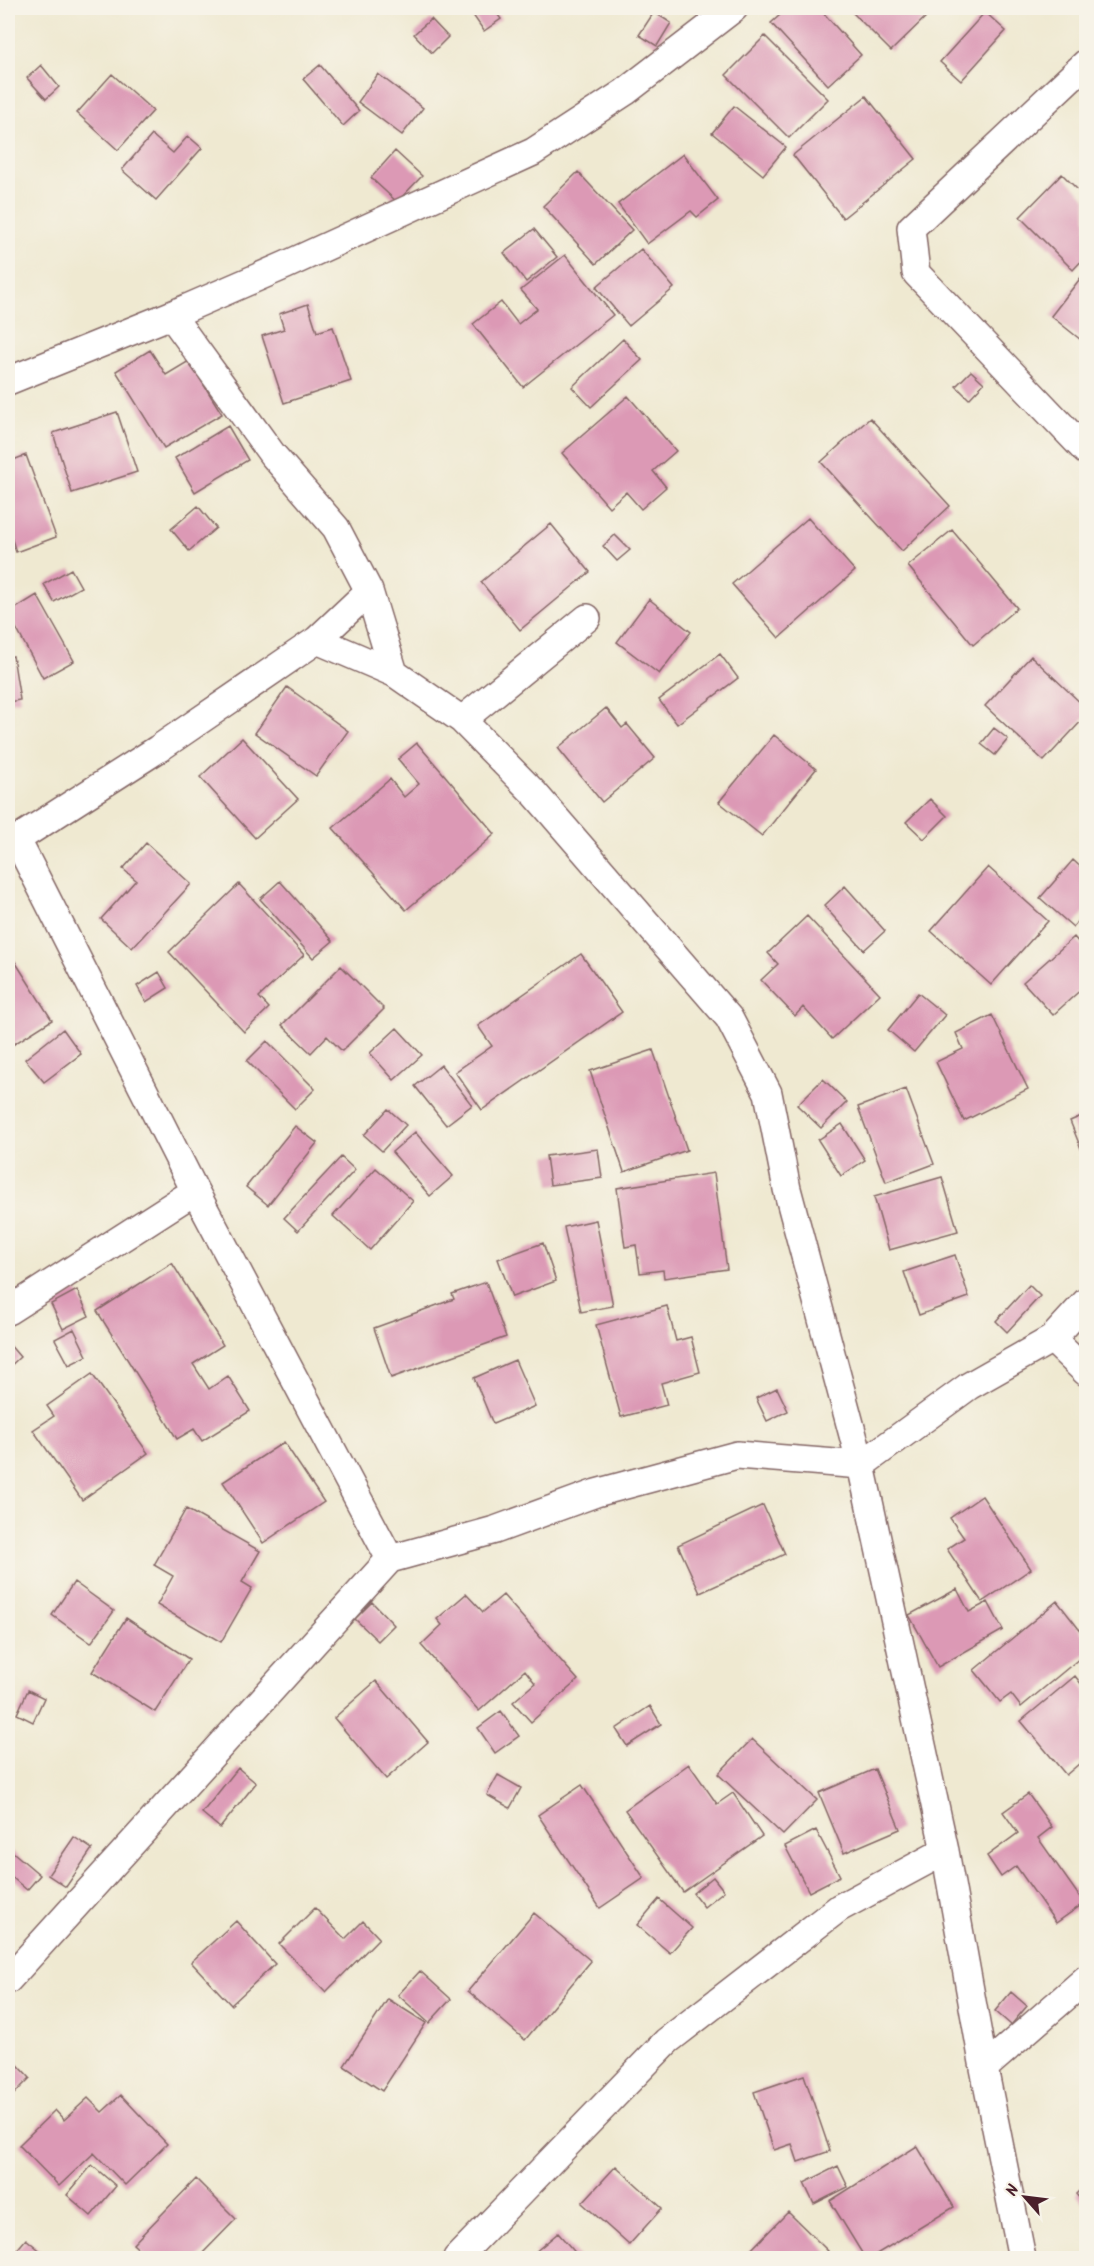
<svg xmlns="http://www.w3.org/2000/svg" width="1094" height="2266" viewBox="0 0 1094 2266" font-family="Kalam,sans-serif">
	<rect width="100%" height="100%" fill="#f7f3e8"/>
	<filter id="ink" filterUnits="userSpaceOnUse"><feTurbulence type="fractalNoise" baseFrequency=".0167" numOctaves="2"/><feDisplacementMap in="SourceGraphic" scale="12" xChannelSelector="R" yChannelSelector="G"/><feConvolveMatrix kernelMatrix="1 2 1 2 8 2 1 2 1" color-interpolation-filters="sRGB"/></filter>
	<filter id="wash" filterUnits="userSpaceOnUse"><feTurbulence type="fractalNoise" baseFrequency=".008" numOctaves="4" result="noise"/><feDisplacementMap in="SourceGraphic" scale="24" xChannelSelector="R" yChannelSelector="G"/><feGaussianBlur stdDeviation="1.35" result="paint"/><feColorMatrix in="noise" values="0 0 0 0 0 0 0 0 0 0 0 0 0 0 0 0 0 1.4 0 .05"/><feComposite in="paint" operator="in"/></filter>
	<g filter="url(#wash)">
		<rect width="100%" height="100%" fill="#efe9d1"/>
		<g id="blocks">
			<!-- building -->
			<path fill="#dc99b5" d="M468,8H493L501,19L484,31Z
				M788,8H819L861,55L828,85L771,23Z
				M851,8H935L891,51L849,9Z
				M654,12L671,23L657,46L639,35Z
				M985,12L1006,31L961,81L940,62Z
				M431,19L448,37L432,53L414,34Z
				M765,36L828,99L789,138L726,75Z
				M41,65L59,87L46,99L27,78Z
				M320,65L359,111L343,126L303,79Z
				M112,74L153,111L118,150L77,113Z
				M378,74L423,108L402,135L358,102Z
				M866,96L916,159L843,218L793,155Z
				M734,106L786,147L763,175L712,133Z
				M152,135L173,153L188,136L202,148L156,200L122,170Z
				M395,151L422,176L397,202L371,178Z
				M683,154L718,200L697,217L691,211L647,244L618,204Z
				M578,172L632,230L596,264L543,206Z
				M1062,174L1086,198V256L1073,270L1020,217Z
				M534,229L557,257L526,282L504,253Z
				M641,249L674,288L629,326L596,287Z
				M565,255L613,315L523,387L473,324L501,302L518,324L537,309L521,290Z
				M1086,271V344L1051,316Z
				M308,304L317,332L333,327L351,381L284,403L262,336L284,329L279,314Z
				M623,339L642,360L591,407L572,387Z
				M150,350L166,375L189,361L222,414L164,448L116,371Z
				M971,371L984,383L969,399L956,386Z
				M628,396L676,451L653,471L666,487L641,509L626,492L609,507L562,453Z
				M117,412L137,472L72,493L53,433Z
				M870,418L950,506L902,551L821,462Z
				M228,426L248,460L195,492L175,458Z
				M26,455L56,537L16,552L8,528V462Z
				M198,506L216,528L189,551L171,529Z
				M808,518L855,571L779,638L732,584Z
				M551,524L590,572L520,630L481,582Z
				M952,530L1017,608L973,645L908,566Z
				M615,535L630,550L617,561L603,546Z
				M71,569L81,587L54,602L44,584Z
				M37,595L74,661L43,678L8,613Z
				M649,599L691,632L659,674L617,642Z
				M720,654L738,678L677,724L659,700Z
				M13,656L20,700L8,702V657Z
				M1031,656L1086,708V716L1044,761L985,706Z
				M287,687L348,731L316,776L255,733Z
				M606,708L622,728L627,724L655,758L602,802L558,748Z
				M994,728L1008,739L995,755L981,744Z
				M774,735L816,769L762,836L719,802Z
				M242,738L298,799L255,838L200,777Z
				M417,743L495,834L406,910L333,828L390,779L404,797L419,784L398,759Z
				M930,799L947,816L924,839L906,822Z
				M146,843L191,884L132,948L101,919L136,880L123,869Z
				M1073,860L1086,872V910L1073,927L1040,898Z
				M988,867L1048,921L991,985L931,931Z
				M280,881L333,941L313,958L260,899Z
				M239,884L304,955L259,997L269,1008L244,1032L169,952Z
				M845,886L885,931L864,950L824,906Z
				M807,916L880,994L832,1039L803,1007L795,1016L761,980L778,964L768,953Z
				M1074,937L1086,951V985L1053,1015L1023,982Z
				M9,952L52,1020L8,1048V953Z
				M581,954L622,1012L482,1110L455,1072L492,1046L478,1026Z
				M341,966L384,1009L342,1051L327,1036L311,1053L282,1025Z
				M159,972L168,988L146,1002L137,986Z
				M918,993L945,1015L914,1052L888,1030Z
				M992,1015L1028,1089L964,1121L936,1062L963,1049L956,1033Z
				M397,1028L422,1055L394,1080L370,1053Z
				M63,1029L81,1054L44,1082L25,1059Z
				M267,1041L315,1089L295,1109L247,1061Z
				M653,1050L687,1150L624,1172L590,1071Z
				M441,1065L472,1105L446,1125L415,1086Z
				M823,1079L847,1102L821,1128L797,1105Z
				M906,1089L934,1164L886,1182L858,1107Z
				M388,1109L406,1125L382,1151L364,1135Z
				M1086,1114V1161L1070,1121Z
				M842,1124L865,1160L841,1176L818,1140Z
				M295,1126L317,1143L268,1205L246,1187Z
				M415,1132L453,1176L430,1196L392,1152Z
				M598,1149L602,1178L550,1185L546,1156Z
				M341,1157L355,1170L298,1231L284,1218Z
				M376,1168L413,1201L370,1250L333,1216Z
				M714,1173L727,1269L664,1278L663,1270L640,1273L636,1245L625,1247L617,1188Z
				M942,1177L958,1231L889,1250L874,1197Z
				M596,1220L613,1306L581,1312L564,1227Z
				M543,1243L556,1281L512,1297L498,1259Z
				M955,1255L969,1297L919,1315L904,1272Z
				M172,1263L223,1345L193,1364L209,1389L228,1376L250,1411L202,1441L194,1429L177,1439L97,1311Z
				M486,1282L506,1337L391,1378L374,1328L454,1299L452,1294Z
				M1029,1285L1040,1296L1007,1332L996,1321Z
				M77,1290L89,1316L63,1329L51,1304Z
				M667,1306L676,1341L691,1337L700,1372L661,1383L667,1405L621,1417L596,1325Z
				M74,1329L87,1356L69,1365L55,1339Z
				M8,1343L20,1357L8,1368Z
				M515,1360L535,1406L493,1424L474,1378Z
				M92,1374L148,1453L82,1500L33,1430L54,1416L47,1406Z
				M777,1388L788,1411L767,1421L756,1398Z
				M284,1442L324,1502L263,1543L223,1482Z
				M982,1496L1031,1569L982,1602L947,1549L964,1538L950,1518Z
				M763,1505L785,1554L700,1593L678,1545Z
				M186,1509L260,1551L242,1582L252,1588L221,1642L157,1605L173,1576L154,1565Z
				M74,1582L114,1611L91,1643L52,1615Z
				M957,1589L969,1612L988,1602L1003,1630L938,1667L909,1615Z
				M466,1594L483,1612L503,1595L578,1680L531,1722L513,1702L535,1683L525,1670L479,1711L421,1645L442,1625L437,1619Z
				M1057,1601L1086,1638V1653L1021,1707L1011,1694L1000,1702L974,1670Z
				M372,1602L394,1625L378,1641L355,1619Z
				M126,1618L189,1659L155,1712L92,1672Z
				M1075,1676L1086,1690V1758L1066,1775L1021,1721Z
				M376,1681L428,1742L386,1779L334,1718Z
				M28,1690L44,1698L33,1722L17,1714Z
				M650,1706L661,1724L627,1746L616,1729Z
				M501,1711L519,1736L495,1753L478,1728Z
				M752,1739L817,1800L783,1835L718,1774Z
				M689,1764L717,1804L733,1793L762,1836L683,1892L625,1810Z
				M238,1768L256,1783L220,1828L202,1813Z
				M875,1769L900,1829L844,1853L819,1793Z
				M498,1775L521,1788L510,1808L487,1795Z
				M582,1785L644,1878L600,1908L538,1815Z
				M1028,1794L1052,1827L1038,1838L1084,1903L1056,1923L1016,1866L1001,1877L987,1856L1018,1833L1003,1812Z
				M816,1830L840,1876L809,1892L785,1846Z
				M74,1837L92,1849L66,1887L48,1875Z
				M8,1848L40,1875L27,1890L8,1874Z
				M713,1877L724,1891L704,1907L693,1893Z
				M659,1899L692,1928L670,1953L637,1925Z
				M315,1908L345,1939L363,1921L379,1938L326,1992L279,1944Z
				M534,1913L591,1961L525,2040L468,1991Z
				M236,1921L275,1964L231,2005L191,1962Z
				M420,1971L451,1999L429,2023L398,1995Z
				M1011,1992L1027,2006L1011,2025L995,2011Z
				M388,1999L426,2023L382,2091L344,2066Z
				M8,2054L30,2078L8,2100Z
				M804,2075L830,2151L798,2162L792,2144L774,2150L754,2092Z
				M121,2095L167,2144L125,2185L94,2153L59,2186L19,2145L55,2110L64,2120L88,2098L102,2112Z
				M917,2146L954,2207L870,2258H865L830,2201Z
				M92,2165L116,2186L91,2216L67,2195Z
				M616,2166L662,2208L629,2245L582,2203Z
				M838,2166L848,2187L814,2204L804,2183Z
				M196,2179L236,2219L198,2258H148L133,2244Z
				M1086,2184V2206L1076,2194Z
				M788,2212L828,2251L820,2258H743Z
				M558,2233L580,2258H539L534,2253Z
				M26,2239L49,2258H10Z"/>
		</g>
	</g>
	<g filter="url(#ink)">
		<use href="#blocks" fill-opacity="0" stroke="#846665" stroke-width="1.5"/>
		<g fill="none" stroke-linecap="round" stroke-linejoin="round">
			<defs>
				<path id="street" d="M1086,63L911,228L916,273L1086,451
					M171,315L272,454L336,528L369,591L394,673L462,720L535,794L729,1018L768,1093L787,1189L861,1465L945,1851L984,2068L1022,2258
					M8,381L171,315L286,265L533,152L625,92L734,8
					M317,640L394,673
					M462,720L587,618
					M17,840L195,1191L390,1559
					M8,845L158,749L317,640L369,591
					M8,1311L195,1191
					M1052,1339L1086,1372
					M8,1980L390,1559L495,1530L596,1493L737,1455L861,1465L969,1386L1052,1339L1086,1302
					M984,2068L1086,1979
					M457,2258L667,2041L839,1908L945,1851"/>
			</defs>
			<!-- street casing -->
			<use href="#street" stroke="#846665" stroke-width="30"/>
			<!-- street -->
			<use href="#street" stroke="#fff" stroke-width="27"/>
		</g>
	</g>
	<!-- margin -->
	<rect width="1094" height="2266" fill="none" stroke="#f7f3e8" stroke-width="30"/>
	<!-- north arrow -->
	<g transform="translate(1025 2197) rotate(298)" stroke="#f7f3e8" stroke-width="4.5" paint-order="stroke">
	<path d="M0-4.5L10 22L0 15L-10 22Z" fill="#4a1f2b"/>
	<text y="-9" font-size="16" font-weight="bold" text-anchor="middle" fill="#4a1f2b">N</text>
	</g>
</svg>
